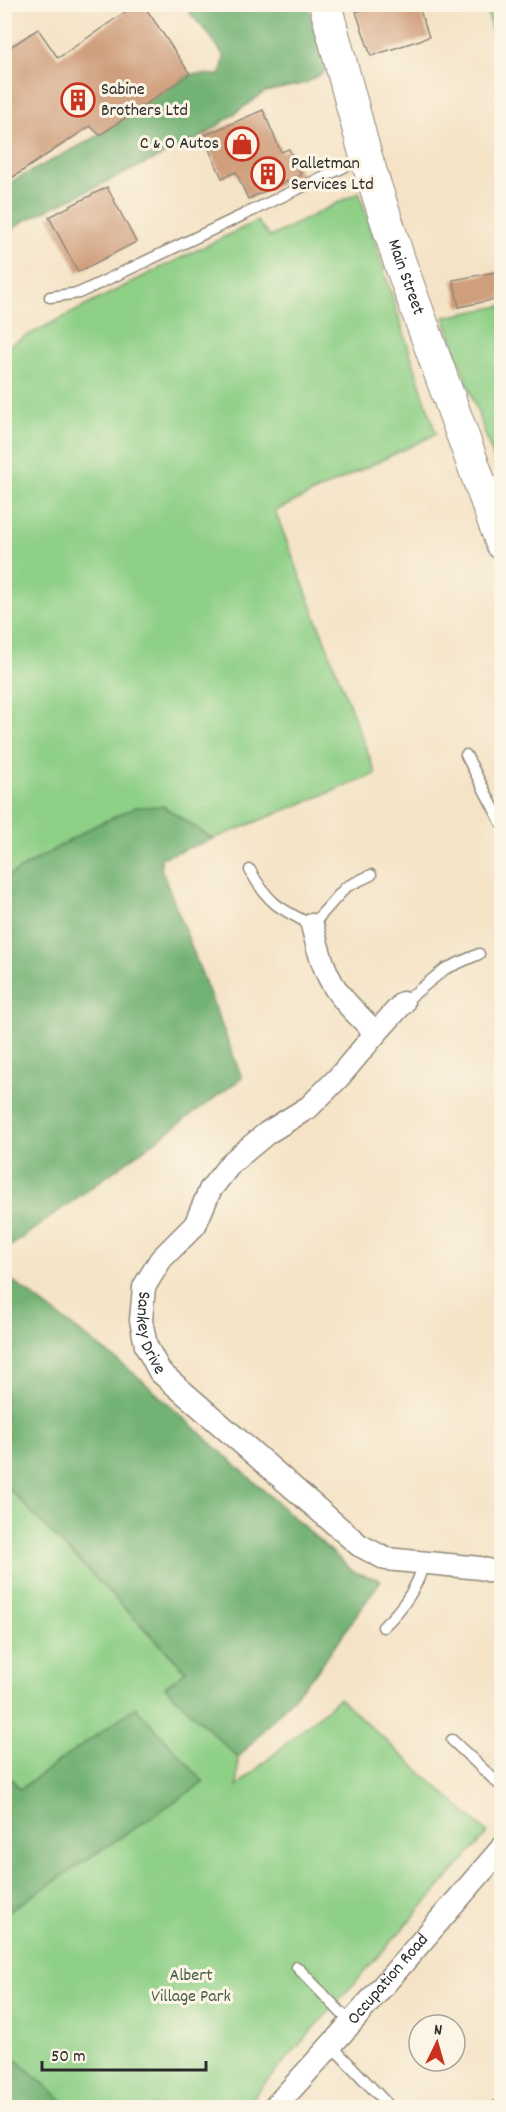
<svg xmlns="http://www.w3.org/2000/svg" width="506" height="2112" viewBox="0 0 506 2112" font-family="Dekko,sans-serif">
	<rect width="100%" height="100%" fill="#fcf5e5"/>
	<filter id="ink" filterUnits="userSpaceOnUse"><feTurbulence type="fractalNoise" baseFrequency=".0167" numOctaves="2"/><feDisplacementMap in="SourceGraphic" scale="12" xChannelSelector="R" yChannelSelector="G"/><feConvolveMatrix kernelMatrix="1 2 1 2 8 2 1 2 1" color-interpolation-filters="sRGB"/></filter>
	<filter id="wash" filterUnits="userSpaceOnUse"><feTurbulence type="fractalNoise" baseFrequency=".008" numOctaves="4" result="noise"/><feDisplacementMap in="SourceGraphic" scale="24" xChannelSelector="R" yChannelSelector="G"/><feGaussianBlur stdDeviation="1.35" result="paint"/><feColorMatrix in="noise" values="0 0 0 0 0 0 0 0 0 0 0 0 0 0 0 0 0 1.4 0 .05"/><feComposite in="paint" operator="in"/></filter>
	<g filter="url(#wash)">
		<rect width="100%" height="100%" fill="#f4e3c6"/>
		<!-- green -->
		<path fill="#8fd087" stroke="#5d7e59" stroke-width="1.5" d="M486,5H501V75Z
			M359,192L436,434L275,511L376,774L213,839L163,806L28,865L5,878V347L150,273L257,221L270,237Z
			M501,306H502L501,479L444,317Z
			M8,1488L186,1672L165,1687L238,1758L237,1786L339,1698L488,1833L244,2107H70L5,2050V1906L136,1707L20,1789L5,1772L4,1491Z"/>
		<!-- forest -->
		<path fill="#73b274" stroke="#4f6e50" stroke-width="1.5" d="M183,5H308L326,71L306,83L265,92L203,136L24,221L5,235V185L100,135L190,74L221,75L224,56L211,37Z
			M163,806L213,839L161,858V868L242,1078L5,1250V878L96,825L136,807Z
			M5,1275L135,1374L354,1572L381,1580L318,1670L238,1758L165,1687L186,1671L8,1488L5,1491Z
			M136,1707L204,1782L5,1914V1772L20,1789Z
			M4,2050H5L70,2107H5Z"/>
		<g id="blocks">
			<!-- building -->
			<path fill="#cf9e7b" d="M137,4H143L190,74L100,135L90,126L4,183V51L38,29L58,58Z
				M380,4H418L429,37L371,56L356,12Z
				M263,110L281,152L289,149L301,175L248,199L236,172L222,178L203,136Z
				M107,187L136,242L78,272L49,217Z
				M501,271V298L459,307L453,280Z"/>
		</g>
	</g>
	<g filter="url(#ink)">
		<use href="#blocks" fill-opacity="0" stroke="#908778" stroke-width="1.5"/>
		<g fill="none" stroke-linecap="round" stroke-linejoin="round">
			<defs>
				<path id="lane" d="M50,297L79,293L363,158
					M466,755L502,824
					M250,870C268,903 278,908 312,925L346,887L371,875
					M403,1003L445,969L479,954
					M383,1627C401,1610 418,1587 424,1562
					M452,1740L502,1787
					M297,1967L351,2023
					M331,2045L391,2108
					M493,2108L502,2104"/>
				<g id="street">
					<path id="s1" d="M312,925C317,945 322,965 332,983C343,1002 361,1018 376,1033L339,1077L309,1107L267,1133L231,1163L210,1190L195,1225L161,1259L144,1287L141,1320L146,1346L160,1372L359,1545L386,1559L480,1568L502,1574"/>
					<path d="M376,1033L403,1003"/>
					<path id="s2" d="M274,2108L351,2023L502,1848"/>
				</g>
				<g id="secondary">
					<path id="s3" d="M325,4L366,157L400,263L502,544"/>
				</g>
			</defs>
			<!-- lane casing -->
			<use href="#lane" stroke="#908778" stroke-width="13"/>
			<!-- street casing -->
			<use href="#street" stroke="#908778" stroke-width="25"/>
			<!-- secondary casing -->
			<use href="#secondary" stroke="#908778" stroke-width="34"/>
			<!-- lane -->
			<use href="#lane" stroke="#fff" stroke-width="10"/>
			<!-- street -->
			<use href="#street" stroke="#fff" stroke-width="22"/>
			<!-- secondary -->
			<use href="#secondary" stroke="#fff" stroke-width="32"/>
		</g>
	</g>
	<!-- icons -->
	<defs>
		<symbol id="building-ring" viewBox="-11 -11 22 22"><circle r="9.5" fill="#fcf5e5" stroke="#c8321e" stroke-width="1.5"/><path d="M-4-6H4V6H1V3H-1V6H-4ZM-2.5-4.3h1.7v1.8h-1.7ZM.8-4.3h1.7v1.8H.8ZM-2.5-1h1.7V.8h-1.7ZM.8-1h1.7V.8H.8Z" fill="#c8321e"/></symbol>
		<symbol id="shop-ring" viewBox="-11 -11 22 22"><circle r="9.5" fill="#fcf5e5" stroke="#c8321e" stroke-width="1.5"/><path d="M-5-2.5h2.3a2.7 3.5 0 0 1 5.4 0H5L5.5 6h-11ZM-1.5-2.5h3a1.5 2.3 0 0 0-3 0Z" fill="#c8321e"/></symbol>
	</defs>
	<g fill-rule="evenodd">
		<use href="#building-ring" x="59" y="81" width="38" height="38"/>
		<use href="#shop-ring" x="223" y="125" width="38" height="38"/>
		<use href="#building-ring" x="249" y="155" width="38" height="38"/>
	</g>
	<g text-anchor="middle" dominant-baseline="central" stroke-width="6" stroke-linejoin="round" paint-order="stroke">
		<!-- poi labels -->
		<g font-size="18" fill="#2b2b2b" stroke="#fcf5e5" text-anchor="start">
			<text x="101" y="90">Sabine<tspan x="101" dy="21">Brothers Ltd</tspan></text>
			<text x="219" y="144" text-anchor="end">C &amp; O Autos</text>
			<text x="291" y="164">Palletman<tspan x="291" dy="21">Services Ltd</tspan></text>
		</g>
		<!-- street labels -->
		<g font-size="18" fill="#2b2b2b" stroke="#fcf5e5">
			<text stroke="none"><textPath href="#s3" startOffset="285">Main Street</textPath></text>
			<text stroke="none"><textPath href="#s1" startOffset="525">Sankey Drive</textPath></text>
			<text stroke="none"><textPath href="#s2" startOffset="172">Occupation Road</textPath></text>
		</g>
		<!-- park labels -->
		<g font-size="18" fill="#495d47" stroke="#fcf5e5">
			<text x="191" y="1976">Albert<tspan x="191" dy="21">Village Park</tspan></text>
		</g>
	</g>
	<!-- margin -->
	<rect width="506" height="2112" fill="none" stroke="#fcf5e5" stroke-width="24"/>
	<!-- north arrow -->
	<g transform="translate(437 2043) rotate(5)"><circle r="28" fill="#fcf5e5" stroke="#a8a49b" stroke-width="1.5"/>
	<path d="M0-4.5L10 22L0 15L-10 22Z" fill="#c8321e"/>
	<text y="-9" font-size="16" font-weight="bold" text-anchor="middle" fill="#2b2b2b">N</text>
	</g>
	<!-- scale -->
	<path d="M42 2061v9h164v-9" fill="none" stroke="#2b2b2b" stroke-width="3"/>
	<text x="51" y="2061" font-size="18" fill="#2b2b2b" stroke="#fcf5e5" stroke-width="4.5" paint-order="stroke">50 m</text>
</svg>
